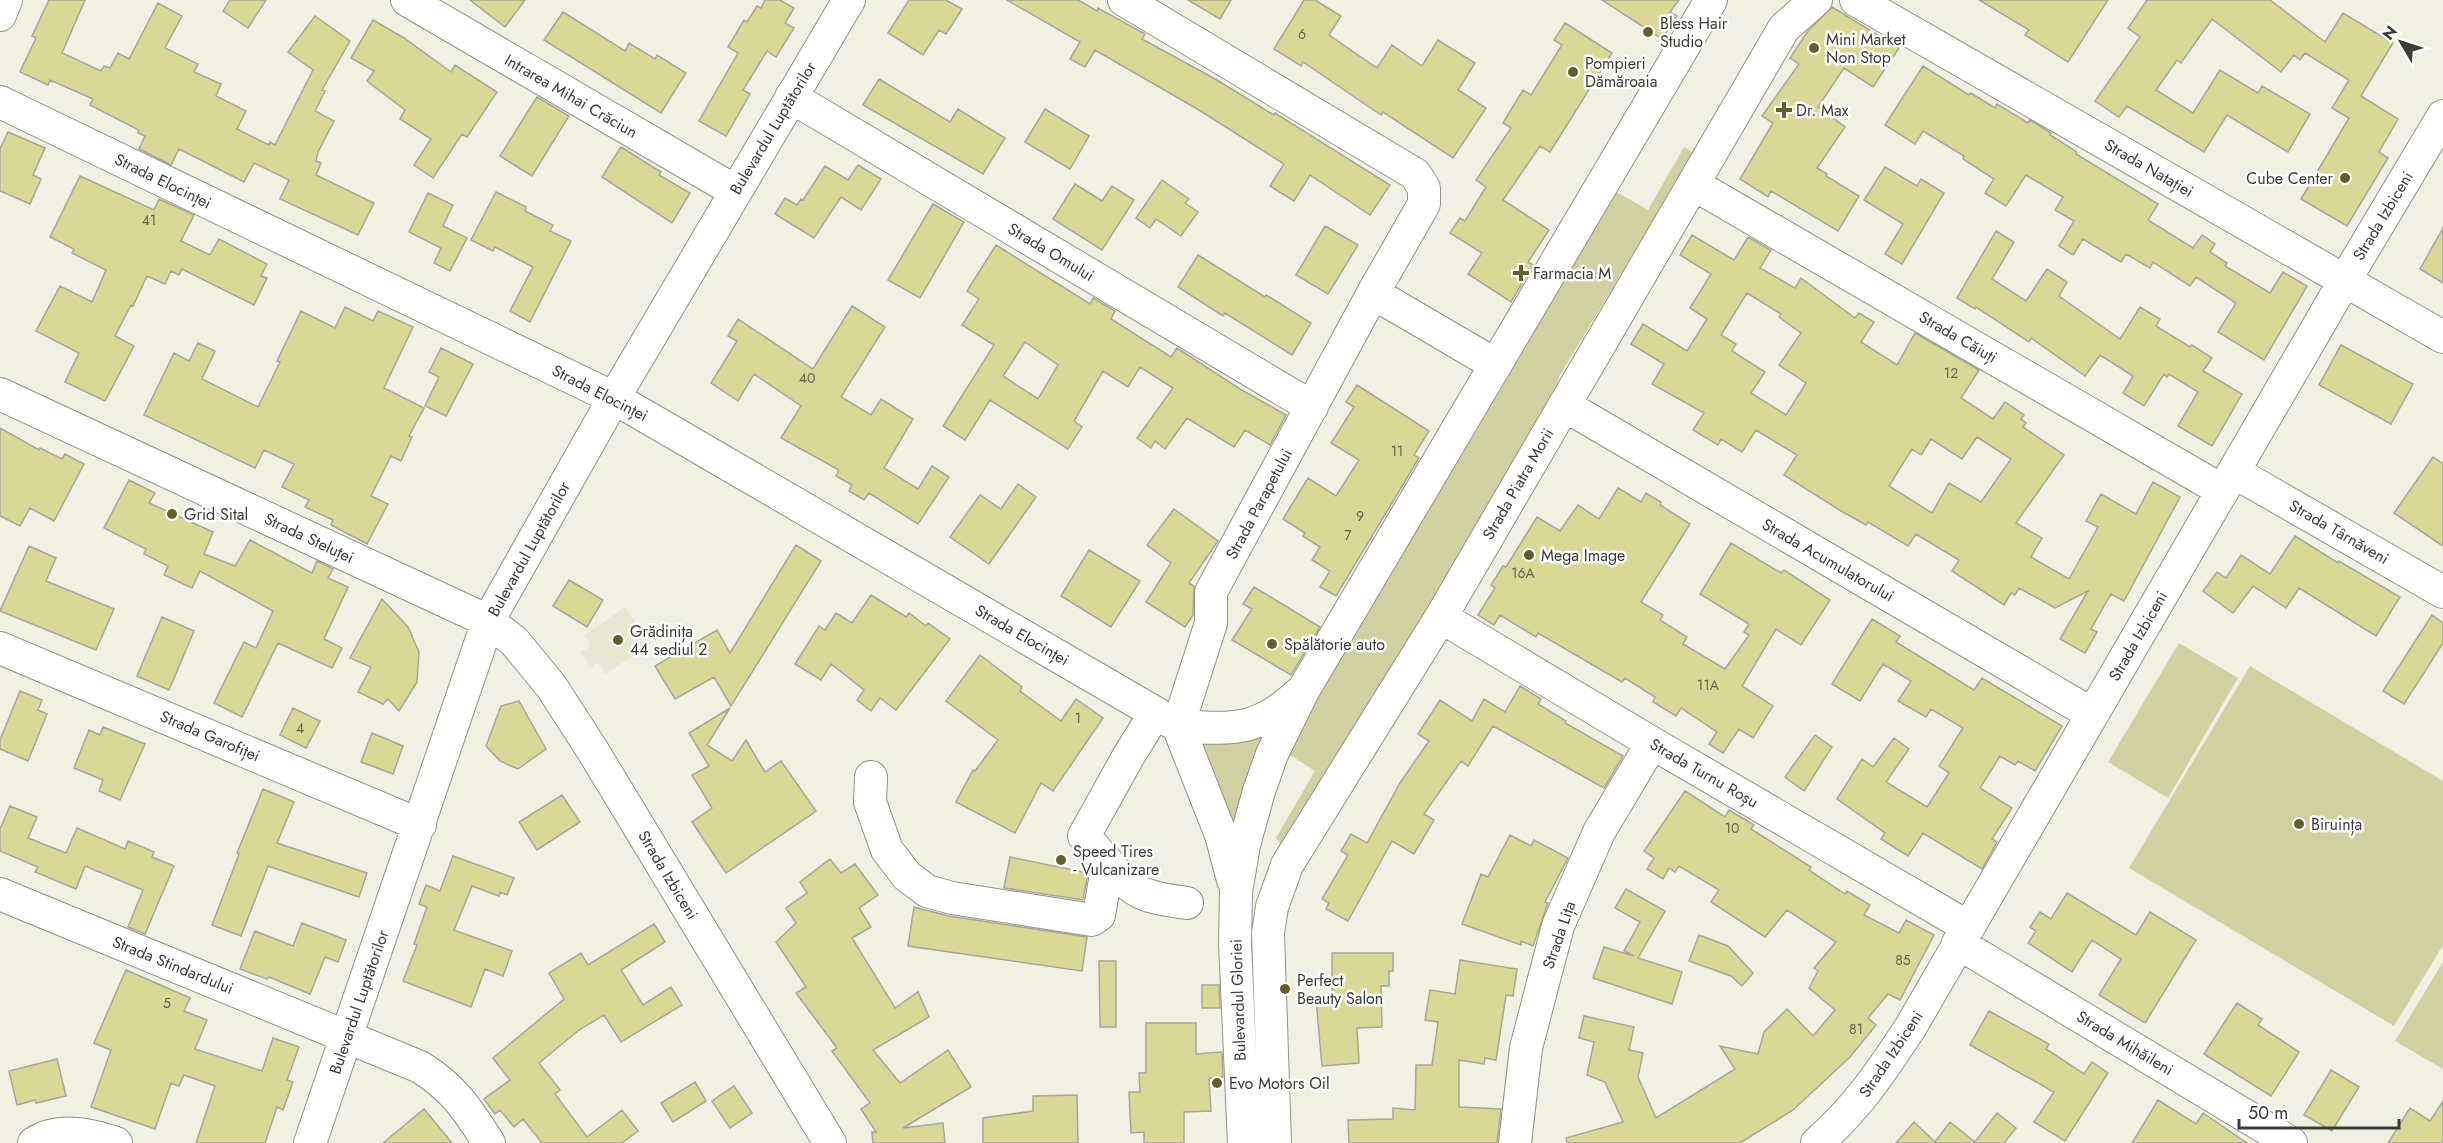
<svg xmlns="http://www.w3.org/2000/svg" width="2443" height="1143" viewBox="0 0 2443 1143" font-family="Jost,sans-serif">
	<rect width="100%" height="100%" fill="#f0f0e3"/>
	<!-- built -->
	<path fill="#e7e7d2" d="M625,607L651,644L605,674L598,662L590,668L581,652L591,646L585,635Z"/>
	<!-- green -->
	<path fill="#d1d0a2" d="M1684,147L1694,153L1560,375L1537,435L1283,847L1276,838L1315,771L1290,755L1289,750L1303,715L1613,190L1648,210Z
		M2179,643L2238,678L2168,798L2108,762Z
		M2250,666L2443,781V945L2394,1026L2129,868Z
		M1282,721L1237,843L1199,742Z
		M2443,962V1069L2395,1041Z"/>
	<!-- building -->
	<path fill="#dad896" stroke="#a6a699" stroke-width="1.5" fill-rule="evenodd" d="M49,0H85L62,53L101,71L104,66L110,68L118,53L129,59L158,3L182,16L165,48L198,64L194,72L221,84L216,96L246,111L237,129L269,145L270,142L275,145L313,70L288,52L315,16L350,41L322,90L325,91L315,111L334,121L318,152L316,161L321,163L316,175L374,203L358,235L280,199L289,180L254,163L244,182L179,149L171,165L139,149L145,136L138,133L139,130L90,105L93,99L50,80L48,85L20,72L36,38L32,36Z
		M230,0H266L248,28L223,11Z
		M470,0H525L505,27Z
		M765,0H780L794,8L785,23L794,28L776,57L767,51L743,90L750,94L726,136L699,121L738,53L728,47L744,20L747,22L757,6L761,8Z
		M909,0H946L962,9L946,34L939,30L923,55L888,33Z
		M1007,0H1078L1097,11L1098,8L1145,34L1142,39L1217,80L1274,115L1275,113L1390,185L1370,215L1310,175L1294,201L1270,186L1284,164L1199,110L1095,50L1085,67L1070,59L1080,42Z
		M1188,0H1231L1220,19Z
		M1304,0H1315L1341,16L1329,35L1377,68L1392,45L1422,66L1438,40L1475,63L1458,90L1486,108L1453,158L1383,112L1381,115L1303,62L1301,66L1274,49Z
		M1602,0H1679L1670,12L1677,16L1662,39Z
		M1979,0H2108L2068,62L2025,35L2029,30Z
		M2147,0H2270L2325,42L2343,13L2393,43L2361,96L2398,119L2379,152L2388,158L2347,226L2301,199L2349,118L2332,108L2349,80L2305,53L2300,60L2294,55L2281,72L2212,19L2181,63L2177,60L2156,90L2193,113L2220,70L2258,93L2262,86L2310,114L2288,152L2227,115L2204,152L2127,106L2119,117L2095,101L2140,37L2128,28Z
		M1832,7L1899,48L1873,87L1844,68L1818,107L1845,127L1817,168L1827,174L1826,176L1859,196L1838,231L1771,191L1768,197L1740,179L1773,123L1762,116L1799,64L1790,58L1808,31Z
		M563,12L625,51L629,43L655,59L657,55L686,73L661,113L544,40Z
		M373,20L404,38L451,72L455,65L497,92L467,137L462,134L433,178L414,165L431,139L400,119L405,110L367,81L374,71L351,58Z
		M1565,23L1612,53L1550,152L1540,146L1503,200L1549,230L1528,262L1533,265L1511,302L1468,274L1482,253L1450,233L1460,218L1465,221L1486,187L1476,180L1511,128L1503,123L1523,90L1531,95L1562,45L1554,40Z
		M1923,66L1969,95L1971,93L1995,108L1997,104L2028,123L2030,120L2051,133L2050,135L2077,152L2076,154L2158,204L2148,220L2193,248L2202,235L2215,244L2210,252L2227,263L2225,266L2270,293L2283,272L2307,286L2264,360L2218,332L2236,303L2196,277L2190,286L2153,262L2150,268L2126,254L2121,262L2083,239L2073,255L2059,246L2074,221L2055,210L2063,197L2026,175L2006,206L1985,193L1994,179L1963,159L1964,156L1923,131L1915,144L1885,125Z
		M879,79L950,122L958,109L1005,138L983,174L863,105Z
		M537,97L569,116L532,176L500,156Z
		M1045,109L1089,136L1070,169L1025,142Z
		M8,132L45,148L33,175L41,179L30,204L0,191V149Z
		M621,147L661,172L659,175L690,193L672,223L602,177Z
		M858,165L881,179L861,210L841,197L814,238L775,214L785,198L797,205L801,199L803,200L825,166L848,180Z
		M1885,167L1917,186L1921,179L1944,193L1902,264L1885,254L1903,224L1864,200Z
		M80,176L154,210L159,199L194,215L181,241L210,255L219,239L267,264L261,276L267,278L254,305L182,269L179,275L171,271L165,284L147,276L133,306L131,305L115,336L134,346L105,401L65,382L79,353L36,331L60,286L92,302L106,270L72,253L74,249L50,237Z
		M1162,180L1189,199L1185,203L1198,212L1181,236L1156,219L1150,228L1136,218Z
		M1075,184L1102,201L1112,186L1134,200L1102,250L1053,219Z
		M496,192L526,207L525,211L553,225L550,231L571,241L530,322L510,311L533,267L495,247L493,251L471,240Z
		M428,193L453,205L443,226L467,238L450,271L434,263L441,248L409,232Z
		M933,204L964,222L920,298L888,280Z
		M1325,226L1358,245L1328,294L1296,275Z
		M2443,228V283L2420,269Z
		M1996,231L2014,242L1992,279L2026,301L2047,269L2067,282L2059,296L2120,339L2140,307L2160,319L2156,326L2190,347L2192,345L2212,358L2203,371L2242,394L2212,446L2178,426L2198,392L2169,374L2167,377L2164,374L2144,406L2123,393L2133,376L2100,355L2085,376L2031,338L2029,342L1976,307L1975,309L1957,298Z
		M1692,235L1734,260L1748,237L1771,250L1760,268L1795,288L1801,278L1855,318L1859,313L1874,322L1861,342L1897,365L1915,333L1979,370L1961,398L1993,419L2005,402L2024,415L2021,419L2026,423L2023,427L2064,455L2016,523L2042,538L2031,557L2069,579L2098,527L2086,521L2101,494L2136,514L2153,482L2180,497L2124,601L2111,594L2091,629L2097,632L2085,653L2060,639L2088,591L2055,608L2019,588L2015,595L2011,593L2004,605L1952,571L1959,560L1916,534L1908,546L1868,522L1866,525L1841,511L1784,475L1797,455L1756,430L1742,452L1721,439L1718,445L1693,430L1704,413L1652,384L1664,364L1631,344L1643,324L1687,351L1707,319L1690,308L1711,274L1680,255ZM1747,293L1781,314L1779,317L1801,333L1779,365L1806,383L1786,415L1751,393L1765,372L1732,351L1736,344L1721,335ZM1977,437L2011,459L1981,502L1949,483L1932,513L1889,486L1912,449L1921,455L1931,439L1962,459Z
		M996,245L1090,304L1093,298L1115,311L1111,319L1171,357L1177,348L1240,389L1286,415L1270,445L1245,430L1234,447L1187,418L1165,449L1155,441L1151,448L1137,438L1173,388L1140,367L1128,387L1103,371L1074,421L1082,427L1068,449L990,400L965,440L943,426L994,345L962,325L979,299L967,291ZM1025,342L1058,365L1038,399L1003,376Z
		M1198,255L1265,297L1266,295L1311,323L1292,355L1225,313L1223,316L1178,287Z
		M852,306L885,327L841,397L871,415L881,399L913,419L884,468L918,489L932,466L949,477L918,524L869,493L864,500L849,491L852,485L836,476L839,470L781,438L801,406L754,374L738,401L711,383L737,341L728,336L738,319L813,369Z
		M345,307L373,321L378,311L413,327L384,388L424,408L409,436L412,437L401,461L391,456L371,496L388,504L367,544L331,525L333,520L305,507L309,500L282,487L294,464L264,450L255,468L144,415L174,353L189,361L198,343L215,351L202,379L258,407L280,362L277,361L301,311L335,328Z
		M2341,345L2413,384L2391,424L2319,385Z
		M441,348L473,364L446,416L425,406L439,377L429,372Z
		M1357,385L1429,431L1414,455L1419,458L1336,596L1320,587L1330,571L1312,560L1320,547L1303,536L1305,533L1283,519L1308,478L1336,496L1359,460L1331,443L1354,407L1346,402Z
		M0,428L39,450L40,448L62,459L65,454L84,464L54,521L30,508L20,526L0,516Z
		M2433,457L2443,464V546L2394,513Z
		M129,480L155,493L149,503L213,532L204,554L235,566L250,540L312,573L317,561L333,569L328,578L348,587L324,639L342,648L332,668L278,643L242,717L214,703L244,642L256,648L273,611L200,571L192,588L164,575L168,566L144,554L146,549L104,528Z
		M1018,484L1036,497L989,564L950,537L980,495L1001,509Z
		M1618,488L1641,502L1646,493L1661,502L1660,505L1690,524L1641,602L1663,615L1660,620L1687,637L1683,644L1725,669L1749,635L1744,632L1749,624L1700,594L1731,543L1781,573L1784,570L1830,600L1801,645L1776,629L1742,686L1773,706L1753,738L1739,729L1723,753L1709,744L1717,732L1681,708L1676,716L1653,702L1655,697L1625,678L1622,682L1538,633L1536,637L1500,615L1494,625L1478,615L1495,588L1491,585L1503,566L1506,567L1537,517L1560,531L1578,505L1599,519Z
		M1174,509L1218,541L1189,583L1194,586L1193,615L1185,627L1146,602L1171,563L1147,545Z
		M2295,536L2338,563L2339,561L2400,597L2376,636L2299,588L2286,608L2253,586L2233,613L2203,591L2217,572L2226,578L2241,555L2270,574Z
		M796,545L821,561L731,706L714,677L675,699L655,666L717,630L730,653Z
		M29,546L56,558L46,581L114,609L96,650L0,611Z
		M1089,550L1140,581L1111,627L1061,596Z
		M569,580L603,600L587,627L553,606Z
		M1254,587L1320,627L1291,675L1232,640L1252,609L1243,604Z
		M871,595L906,617L909,613L926,626L928,623L950,639L896,710L880,698L871,711L857,700L864,690L831,664L821,680L795,664L819,626L825,630L836,613L852,623Z
		M382,599L408,627L419,652L417,682L399,711L388,699L383,704L358,692L371,667L350,658Z
		M2432,615L2443,623V643L2404,704L2383,691Z
		M162,617L194,631L169,690L137,676Z
		M1872,619L1900,636L1896,642L1974,690L1982,678L2062,726L2035,771L2018,761L2015,765L2000,756L1980,788L2012,808L1992,839L1997,842L1982,869L1923,833L1908,856L1881,839L1885,833L1837,799L1862,759L1873,767L1894,738L1909,749L1886,782L1927,807L1949,773L1939,766L1963,728L1931,709L1926,717L1898,701L1911,681L1883,664L1860,701L1832,684Z
		M980,655L1022,687L1020,691L1061,721L1076,699L1103,718L1053,791L1041,783L1015,833L956,802L973,770L975,771L998,740L946,701Z
		M1520,686L1541,699L1538,704L1566,721L1565,723L1623,756L1604,788L1493,726L1468,766L1461,761L1424,814L1434,820L1414,854L1392,841L1348,921L1326,909L1329,903L1322,899L1348,855L1341,851L1351,834L1367,843L1400,783L1429,741L1418,734L1440,700L1472,721L1484,699L1505,712Z
		M20,691L42,700L38,710L47,714L28,761L0,749V740Z
		M519,701L546,749L518,769L500,761L486,746L501,706Z
		M293,708L320,721L306,748L280,735Z
		M730,708L707,745L732,761L746,740L765,772L781,761L816,811L726,873L692,822L712,808L692,775L709,766L689,733Z
		M103,727L145,744L120,800L99,791L103,780L74,768L89,730L100,735Z
		M372,733L403,746L393,774L361,762Z
		M1815,735L1832,747L1804,791L1785,777Z
		M263,789L294,802L277,843L367,873L359,897L268,866L241,936L212,925L239,854L237,853Z
		M1685,791L1725,817L1729,810L1754,825L1751,829L1811,867L1809,870L1845,894L1847,891L1870,905L1864,915L1899,933L1906,920L1934,935L1900,1000L1888,994L1868,1018L1876,1025L1850,1057L1793,1110L1740,1143H1567L1566,1138L1623,1122L1605,1082L1587,1075L1594,1042L1579,1038L1584,1016L1634,1027L1629,1050L1643,1053L1638,1077L1656,1118L1735,1069L1720,1046L1758,1054L1764,1032L1787,1009L1813,1036L1835,1010L1809,988L1818,971L1814,968L1836,942L1787,910L1765,937L1711,902L1719,890L1679,866L1675,872L1669,868L1663,879L1647,869L1654,858L1644,851Z
		M562,795L580,822L537,850L519,822Z
		M10,806L37,817L28,838L66,853L77,828L125,849L128,841L154,852L152,857L174,866L145,934L128,927L143,890L85,866L76,889L35,872L38,867L0,851V829Z
		M1510,835L1531,846L1534,840L1568,858L1545,902L1548,903L1533,946L1521,941V945L1462,924L1481,874L1488,877Z
		M453,856L514,878L507,895L500,892L499,896L472,886L454,930L512,951L503,976L485,969L471,1007L403,981L417,945L414,944L427,907L419,904L426,885L440,891Z
		M1010,857L1088,873L1083,900L1004,888Z
		M830,859L841,873L855,864L878,895L859,908L871,927L852,938L895,1008L918,992L929,1017L873,1050L900,1083L948,1050L971,1087L903,1128L943,1123L945,1143H873L872,1132H876L861,1109L870,1103L832,1051L837,1048L796,993L806,987L776,942L796,923L786,908L807,893L800,882Z
		M1626,889L1665,911L1638,958L1682,972L1672,1004L1593,978L1604,947L1634,956L1624,951L1640,922L1615,908Z
		M2067,893L2136,935L2150,912L2196,940L2145,1023L2099,995L2121,959L2092,940L2072,972L2028,943L2036,931L2030,927L2040,912L2051,919Z
		M914,907L949,916L1087,937L1082,971L908,946Z
		M302,923L346,940L338,962L325,957L310,994L269,977L267,979L240,969L255,931L293,946Z
		M654,924L665,942L621,970L643,1005L671,987L682,1005L621,1042L604,1015L579,1030L539,1063L560,1090L555,1094L587,1137L622,1110L638,1131L622,1143H542L523,1119L514,1127L500,1110L495,1114L484,1099L510,1080L493,1058L564,999L549,973L581,953L588,965Z
		M1699,935L1728,946L1753,973L1742,986L1731,976L1689,961Z
		M1332,953H1393V971H1389V986H1381L1382,1027L1357,1028L1359,1063L1322,1066L1316,1000L1332,999Z
		M1460,960L1517,969L1513,996L1506,995L1496,1060L1485,1058L1484,1064L1459,1060V1107L1501,1109L1497,1143H1349L1348,1120L1393,1119V1108L1415,1110L1416,1065H1432L1438,1022L1425,1020L1430,990L1455,994Z
		M1099,961H1116V1027H1100Z
		M126,970L190,998L184,1011L207,1020L195,1049L262,1071L273,1038L299,1047L287,1080L293,1082L283,1110L277,1107L265,1143H196L215,1086L184,1075L179,1086L171,1083L155,1129L91,1107L111,1050L94,1043Z
		M1202,985H1219L1220,1008H1202Z
		M2237,1003L2262,1019L2258,1025L2299,1052L2271,1096L2204,1054Z
		M1989,1011L2049,1044L2046,1049L2084,1074L2092,1062L2108,1073L2065,1141L2034,1122L2054,1092L1970,1045Z
		M1146,1023H1196V1054L1222,1052L1223,1077L1209,1078L1211,1111L1184,1112V1143H1144V1132L1131,1133L1129,1092H1140L1139,1073H1146Z
		M57,1059L66,1096L36,1103L35,1100L17,1105L9,1071Z
		M2331,1070L2359,1087L2332,1131L2304,1115Z
		M695,1082L706,1101L673,1122L661,1103Z
		M734,1086L752,1113L730,1128L712,1101Z
		M1077,1095L1078,1143H983V1118L1033,1111V1096Z
		M2158,1100L2196,1124L2203,1113L2247,1143H2132Z
		M2443,1101V1143H2388L2410,1108L2430,1121Z
		M424,1109L452,1143H383Z
		M1997,1113L2016,1128L2004,1143H1896L1914,1122L1935,1142L1950,1122L1975,1142Z"/>
	<g fill="none" stroke-linecap="round" stroke-linejoin="round">
		<defs>
			<path id="minor" d="M407,0L735,191
				M1124,0L1415,174L1424,188V204L1373,293L1211,592V623L1178,726
				M1856,0L2443,337
				M0,15L6,0
				M791,97L1312,407
				M0,102L614,398L1178,726C1238,730 1259,731 1304,689
				M1693,184L2223,491
				M1373,293L1496,365
				M0,394L488,621L514,641L551,686L593,751L830,1143
				M1564,405L2092,714
				M2234,472L2443,592
				M1441,617L1652,743L1968,927
				M0,648L420,825
				M1178,726L1221,835L1233,880
				M871,777L870,802L887,850L907,876L927,891L952,898L1092,920L1099,915L1108,863L1084,836L1128,757L1155,713
				M1108,863C1135,896 1146,897 1187,903
				M0,894L420,1067C454,1088 468,1110 489,1143
				M1958,943L2291,1143
				M34,1143C58,1127 91,1134 116,1143
				M310,1143L488,621L614,398L849,0
				M1244,1143L1235,943L1236,892L1244,845L1259,791L1272,754L1304,689L1711,0
				M1275,1143L1268,933L1272,907L1287,865L1441,617L1784,28L1816,0
				M1515,1143L1526,1048L1558,926L1599,832L1652,743
				M1817,1143C1857,1108 1881,1072 1910,1028L2345,280L2443,116"/>
		</defs>
		<!-- minor casing -->
		<use href="#minor" stroke="#939286" stroke-width="34"/>
		<!-- minor -->
		<use href="#minor" stroke="#fff" stroke-width="32"/>
	</g>
	<!-- markers -->
	<g fill="#625f2c" stroke="#fff" stroke-width="2">
		<circle cx="1648" cy="32" r="6"/>
		<circle cx="1814" cy="48" r="6"/>
		<circle cx="1573" cy="72" r="6"/>
		<path d="M1781 101h6v6h6v6h-6v6h-6v-6h-6v-6h6z"/>
		<circle cx="2345" cy="178" r="6"/>
		<path d="M1518 264h6v6h6v6h-6v6h-6v-6h-6v-6h6z"/>
		<circle cx="172" cy="514" r="6"/>
		<circle cx="1529" cy="555" r="6"/>
		<circle cx="618" cy="640" r="6"/>
		<circle cx="1272" cy="644" r="6"/>
		<circle cx="2299" cy="824" r="6"/>
		<circle cx="1061" cy="860" r="6"/>
		<circle cx="1285" cy="989" r="6"/>
		<circle cx="1217" cy="1083" r="6"/>
	</g>
	<g text-anchor="middle" dominant-baseline="central" stroke-width="5" stroke-linejoin="round" paint-order="stroke">
		<!-- number labels -->
		<g font-size="14" fill="#64634f">
			<text x="1302" y="34">6</text>
			<text x="149" y="220">41</text>
			<text x="1951" y="373">12</text>
			<text x="807" y="378">40</text>
			<text x="1397" y="451">11</text>
			<text x="1360" y="516">9</text>
			<text x="1348" y="535">7</text>
			<text x="1523" y="573">16A</text>
			<text x="1708" y="685">11A</text>
			<text x="1078" y="718">1</text>
			<text x="300" y="728">4</text>
			<text x="1732" y="828">10</text>
			<text x="1903" y="960">85</text>
			<text x="167" y="1003">5</text>
			<text x="1856" y="1029">81</text>
		</g>
		<!-- poi labels -->
		<g font-size="16" fill="#3c3c37" stroke="#fff" text-anchor="start">
			<text x="1660" y="23">Bless Hair<tspan x="1660" dy="18">Studio</tspan></text>
			<text x="1826" y="39">Mini Market<tspan x="1826" dy="18">Non Stop</tspan></text>
			<text x="1585" y="63">Pompieri<tspan x="1585" dy="18">Dămăroaia</tspan></text>
			<text x="1796" y="110">Dr. Max</text>
			<text x="2333" y="178" text-anchor="end">Cube Center</text>
			<text x="1533" y="273">Farmacia M</text>
			<text x="184" y="514">Grid Sital</text>
			<text x="1541" y="555">Mega Image</text>
			<text x="630" y="631">Grădinița<tspan x="630" dy="18">44 sediul 2</tspan></text>
			<text x="1284" y="644">Spălătorie auto</text>
			<text x="2311" y="824">Biruința</text>
			<text x="1073" y="851">Speed Tires<tspan x="1073" dy="18">- Vulcanizare</tspan></text>
			<text x="1297" y="980">Perfect<tspan x="1297" dy="18">Beauty Salon</tspan></text>
			<text x="1229" y="1083">Evo Motors Oil</text>
		</g>
		<!-- street labels -->
		<g font-size="16" fill="#3c3c37" stroke="#fff">
			<text transform="translate(571 96) rotate(30)">Intrarea Mihai Crăciun</text>
			<text transform="translate(773 128) rotate(-59)">Bulevardul Luptătorilor</text>
			<text transform="translate(2149 168) rotate(30)">Strada Natației</text>
			<text transform="translate(163 181) rotate(26)">Strada Elocinței</text>
			<text transform="translate(2383 216) rotate(-59)">Strada Izbiceni</text>
			<text transform="translate(1051 252) rotate(31)">Strada Omului</text>
			<text transform="translate(1958 337) rotate(30)">Strada Căiuți</text>
			<text transform="translate(600 393) rotate(27)">Strada Elocinței</text>
			<text transform="translate(1518 484) rotate(-60)">Strada Piatra Morii</text>
			<text transform="translate(1259 504) rotate(-62)">Strada Parapetului</text>
			<text transform="translate(2339 532) rotate(30)">Strada Târnăveni</text>
			<text transform="translate(309 538) rotate(25)">Strada Steluței</text>
			<text transform="translate(529 549) rotate(-61)">Bulevardul Luptătorilor</text>
			<text transform="translate(1828 560) rotate(30)">Strada Acumulatorului</text>
			<text transform="translate(1022 635) rotate(30)">Strada Elocinței</text>
			<text transform="translate(2138 636) rotate(-60)">Strada Izbiceni</text>
			<text transform="translate(210 736) rotate(23)">Strada Garofiței</text>
			<text transform="translate(1704 773) rotate(30)">Strada Turnu Roșu</text>
			<text transform="translate(668 875) rotate(59)">Strada Izbiceni</text>
			<text transform="translate(1559 935) rotate(-71)">Strada Lița</text>
			<text transform="translate(173 965) rotate(22)">Strada Stindardului</text>
			<text transform="translate(1238 1000) rotate(-92)">Bulevardul Gloriei</text>
			<text transform="translate(359 1002) rotate(-71)">Bulevardul Luptătorilor</text>
			<text transform="translate(2125 1043) rotate(31)">Strada Mihăileni</text>
			<text transform="translate(1891 1054) rotate(-56)">Strada Izbiceni</text>
		</g>
	</g>
	<!-- north arrow -->
	<g transform="translate(2401 42) rotate(309)" stroke="#ffffff" stroke-width="4.5" paint-order="stroke">
	<path d="M0-4.5L10 22L0 15L-10 22Z" fill="#3c3c37"/>
	<text y="-9" font-size="16" font-weight="bold" text-anchor="middle" fill="#3c3c37">N</text>
	</g>
	<!-- scale -->
	<path d="M2239 1119v9h160v-9" fill="none" stroke="#3c3c37" stroke-width="3"/>
	<text x="2248" y="1119" font-size="18" fill="#3c3c37" stroke="#ffffff" stroke-width="4.5" paint-order="stroke">50 m</text>
</svg>
